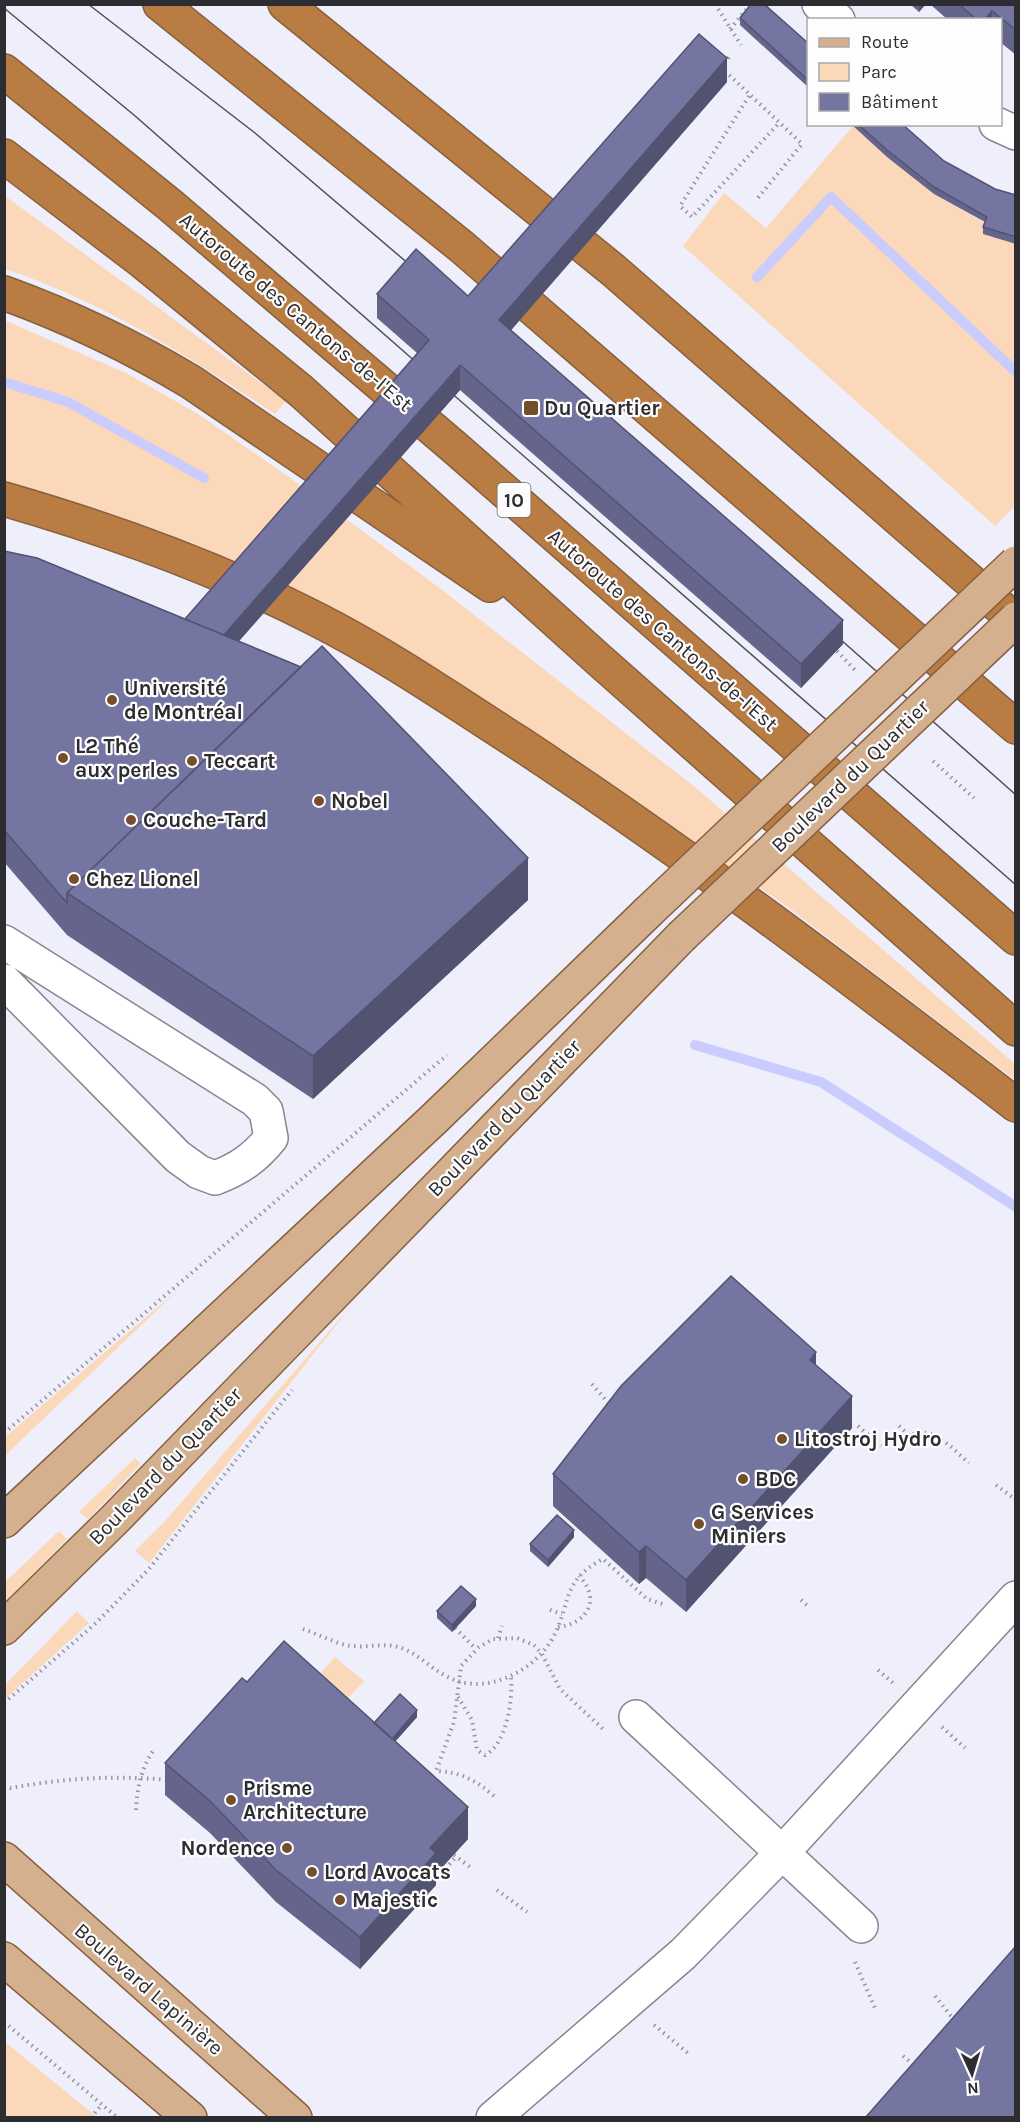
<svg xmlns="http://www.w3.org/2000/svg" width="1020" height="2122" viewBox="0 0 1020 2122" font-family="Karla,sans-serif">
	<rect width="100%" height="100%" fill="#eeeffb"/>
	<!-- green -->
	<path fill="#fbd8b9" d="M853,126L934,194L987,224L1015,244V506L995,526L683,246L724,193L766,228Z
		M5,196L286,401L275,414C190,357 102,301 5,269Z
		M4,320L128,374L198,414L289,477L437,586L696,788L1015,1064V1080L789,908L568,753L384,640L5,487Z
		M178,1290L13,1448L5,1456V1437Z
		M352,1305L149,1563L135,1551L166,1520Z
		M135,1458L141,1464L88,1519L79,1512Z
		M59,1531L67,1539L5,1603V1582Z
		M77,1611L89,1623L5,1699V1685Z
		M335,1657L364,1681L332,1716L305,1691Z
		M4,2042H5L97,2117H5Z"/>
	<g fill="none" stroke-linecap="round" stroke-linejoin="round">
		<!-- stream -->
		<path stroke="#cbccfe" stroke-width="10" d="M757,277L831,197L1016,372
			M4,382L68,402L204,478
			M695,1045L821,1082L1016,1207"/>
		<defs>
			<path id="minor" d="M819,4L838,20
				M996,124L1016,133
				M4,942L255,1100L266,1111L271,1138C255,1158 239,1169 215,1178L199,1172L178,1157L4,981
				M636,1717L861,1926
				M493,2118L683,1954L781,1854L1016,1598"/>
			<path id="major" d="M4,1521L435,1118L647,913
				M4,1628L114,1520L681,937
				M4,1859L295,2118
				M4,1959L190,2118"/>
			<path id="highway" d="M160,4L462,247L1016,727
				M285,4L613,270L1016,621
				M4,71L170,205L454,447L1016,938
				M4,156L143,262L301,391L598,659L1016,1029
				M4,293C70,317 131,346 191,382L490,585
				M4,499C111,530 217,568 316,619C387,655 452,700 519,743C690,856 854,980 1016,1105"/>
		</defs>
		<!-- minor casing -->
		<use href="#minor" stroke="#868691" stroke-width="36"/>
		<!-- major casing -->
		<use href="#major" stroke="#88603d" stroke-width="36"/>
		<!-- highway casing -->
		<use href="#highway" stroke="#88603d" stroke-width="36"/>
		<!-- path -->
		<path stroke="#94959d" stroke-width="4" stroke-dasharray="1.5 4.5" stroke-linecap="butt" d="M715,4L741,45
			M730,29L751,4
			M724,63L730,56
			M725,71L802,144L757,199
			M749,96L680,206L692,217L779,123
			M837,651L855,670
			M933,761L974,798
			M592,1384L611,1406
			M858,1426L881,1446
			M899,1426L910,1436C932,1423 953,1450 969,1463
			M4,1433L447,1055
			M996,1485L1016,1500
			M801,1600L810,1608
			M550,1610L562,1614
			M558,1627C587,1624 602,1599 579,1576
			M455,1628L476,1649
			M303,1629C318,1634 336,1644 351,1646C368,1648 384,1642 401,1648C419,1654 431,1669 448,1677C484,1696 531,1673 551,1641C572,1606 559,1582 603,1559L647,1599L666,1605
			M498,1638L502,1626
			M878,1670L893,1683
			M458,1697L472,1720L477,1750L485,1755C507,1744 513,1699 511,1677
			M4,1703L96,1623L148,1570L292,1390
			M942,1727L965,1748
			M4,1786L11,1788C64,1778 115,1775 169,1780
			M494,1796C476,1780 460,1772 436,1771L454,1722L461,1666L479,1647L493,1639L517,1638L534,1645L542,1654L560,1689L603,1729
			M136,1810C137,1788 141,1769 153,1751
			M454,1855L470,1867
			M433,1882L456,1857
			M497,1890L527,1912
			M855,1962L875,2008
			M935,1996L954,2020
			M4,2022L118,2118
			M654,2025L689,2054
			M903,2056L916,2067
			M91,2118L102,2104"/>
		<!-- minor -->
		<use href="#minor" stroke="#fff" stroke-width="33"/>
		<!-- major -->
		<use href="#major" stroke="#d5b08e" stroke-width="33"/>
		<!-- highway -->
		<use href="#highway" stroke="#b97c43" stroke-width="33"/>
		<!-- tram -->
		<path stroke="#4e4e54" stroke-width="1.5" d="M88,4L255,133L417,271
			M4,8L134,115L425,370
			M441,384L1016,885
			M831,631L1016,795"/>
		<defs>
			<path id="major-bridge" d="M647,913L1016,563
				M681,937L1016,619"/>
		</defs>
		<!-- major-bridge casing -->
		<use href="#major-bridge" stroke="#88603d" stroke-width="36" stroke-linecap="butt"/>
		<!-- major-bridge -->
		<use href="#major-bridge" stroke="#d5b08e" stroke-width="33"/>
	</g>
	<!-- wall -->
	<path fill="#65658b" d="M910,4H926L919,12Z
		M930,4H1016V55L1000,42V20H948Z
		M740,18L808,43V87L740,25Z
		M727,82L511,330L843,644L801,688L460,390L239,641L528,900L313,1099L67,935L4,862V551L185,619L417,353L377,318V294L468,296Z
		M851,124H902L944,161L995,189L1016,195V244L983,234V227L985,222L934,194L887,157Z
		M816,1365L852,1428L686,1612L646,1578L639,1584L553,1506V1474Z
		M574,1537L548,1567L530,1551V1544Z
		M476,1606L452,1632L437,1618V1611Z
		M247,1682L374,1723L417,1717L395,1742L468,1839L436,1874V1885L360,1969L276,1902L210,1833L165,1795V1763Z"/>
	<!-- shaded-wall -->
	<path fill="#525271" d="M919,4H926L919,12Z
		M992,11V20H984Z
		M727,58V82L499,344V320Z
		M460,365V390L218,665V641Z
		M843,620V644L801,688V664Z
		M528,858V900L313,1099V1056Z
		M816,1352V1384L810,1360Z
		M852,1396V1428L686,1612V1580Z
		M574,1530V1537L548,1567V1560Z
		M646,1546V1578L639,1584V1552Z
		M476,1599V1606L452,1632V1625Z
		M417,1710V1717L391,1746V1740Z
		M468,1807V1839L436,1874V1885L360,1969V1937L430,1848Z"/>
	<!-- building -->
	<path fill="#7575a2" stroke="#525271" stroke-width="1.5" d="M751,4H764L808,43V80L740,18Z
		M959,4H1016V30L992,11L984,20H977Z
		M699,34L727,58L499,320L843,620L801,664L460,365L224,635L185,619L429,340L377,294L416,249L468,296Z
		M858,124H902L944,161L995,189L1016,195V237L983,227L987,217L934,187L887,150Z
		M4,551L37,558L301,667L67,893V903L4,830Z
		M322,646L528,858L313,1056L67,893Z
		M731,1276L816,1352L810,1360L852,1396L686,1580L646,1546L639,1552L553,1474L621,1386Z
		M557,1515L574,1530L548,1560L530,1544Z
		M461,1586L476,1599L452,1625L437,1611Z
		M284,1641L468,1807L430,1848L436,1853L360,1937L276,1870L210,1801L165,1763L242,1678L247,1682Z
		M400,1694L417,1710L392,1739L374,1723Z
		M1016,1946V2118H865Z"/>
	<!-- markers -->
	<g fill="#754f2b" stroke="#fdfdfd" stroke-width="2">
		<rect x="523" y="400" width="16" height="16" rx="3"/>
		<circle cx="112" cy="700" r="6"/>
		<circle cx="63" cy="758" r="6"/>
		<circle cx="192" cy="761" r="6"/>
		<circle cx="319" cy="801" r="6"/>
		<circle cx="131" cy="820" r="6"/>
		<circle cx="74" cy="879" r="6"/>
		<circle cx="782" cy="1439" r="6"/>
		<circle cx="743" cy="1479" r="6"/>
		<circle cx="699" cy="1524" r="6"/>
		<circle cx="231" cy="1800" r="6"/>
		<circle cx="287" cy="1848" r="6"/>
		<circle cx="312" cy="1872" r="6"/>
		<circle cx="340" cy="1900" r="6"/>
	</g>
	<g text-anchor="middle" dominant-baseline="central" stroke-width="4.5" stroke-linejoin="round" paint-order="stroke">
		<!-- shield labels -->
		<rect fill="#fdfdfd" stroke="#6b6b6e" stroke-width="1.5" x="497.5" y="483" width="33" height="34" rx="4.5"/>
		<g font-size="20" font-weight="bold" fill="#2c2c31">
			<text x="514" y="500">10</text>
		</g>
		<!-- street labels -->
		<g font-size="21" fill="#2c2c31" stroke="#fdfdfd">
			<text transform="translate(296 312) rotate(40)">Autoroute des Cantons-de-l'Est</text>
			<text transform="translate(663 630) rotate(41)">Autoroute des Cantons-de-l'Est</text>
			<text transform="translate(850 776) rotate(-44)">Boulevard du Quartier</text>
			<text transform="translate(504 1118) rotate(-46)">Boulevard du Quartier</text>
			<text transform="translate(165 1466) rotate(-46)">Boulevard du Quartier</text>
			<text transform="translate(149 1989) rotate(41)">Boulevard Lapinière</text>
		</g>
		<!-- poi labels -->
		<g font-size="21" font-weight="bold" fill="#2c2c31" stroke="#fdfdfd" text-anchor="start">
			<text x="544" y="408">Du Quartier</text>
			<text x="124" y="688">Université<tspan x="124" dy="24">de Montréal</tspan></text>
			<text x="75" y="746">L2 Thé<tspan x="75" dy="24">aux perles</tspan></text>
			<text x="204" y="761">Teccart</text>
			<text x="331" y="801">Nobel</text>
			<text x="143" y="820">Couche-Tard</text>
			<text x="86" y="879">Chez Lionel</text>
			<text x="794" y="1439">Litostroj Hydro</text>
			<text x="755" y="1479">BDC</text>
			<text x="711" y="1512">G Services<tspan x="711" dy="24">Miniers</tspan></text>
			<text x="243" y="1788">Prisme<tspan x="243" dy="24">Architecture</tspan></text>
			<text x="275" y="1848" text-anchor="end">Nordence</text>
			<text x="324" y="1872">Lord Avocats</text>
			<text x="352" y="1900">Majestic</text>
		</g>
	</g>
	<!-- border -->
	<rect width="1020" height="2122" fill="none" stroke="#2c2c31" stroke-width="12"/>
	<!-- legend -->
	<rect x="807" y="18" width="195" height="108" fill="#fdfdfd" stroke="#a9a9ab" stroke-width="1.5"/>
	<rect x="819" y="38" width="30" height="9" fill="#d5b08e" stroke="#a9a9ab" stroke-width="1.5"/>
	<text x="861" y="48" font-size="18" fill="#2c2c31">Route</text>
	<rect x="819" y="63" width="30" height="18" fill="#fbd8b9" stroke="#a9a9ab" stroke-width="1.5"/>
	<text x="861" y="78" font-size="18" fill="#2c2c31">Parc</text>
	<rect x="819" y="93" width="30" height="18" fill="#7575a2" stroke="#a9a9ab" stroke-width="1.5"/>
	<text x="861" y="108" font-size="18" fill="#2c2c31">Bâtiment</text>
	<!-- north arrow -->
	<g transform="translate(972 2074) rotate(176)" stroke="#fdfdfd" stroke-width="4.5" paint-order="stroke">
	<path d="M0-4.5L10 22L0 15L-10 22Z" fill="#2c2c31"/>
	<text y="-9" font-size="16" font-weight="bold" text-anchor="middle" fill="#2c2c31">N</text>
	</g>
</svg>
